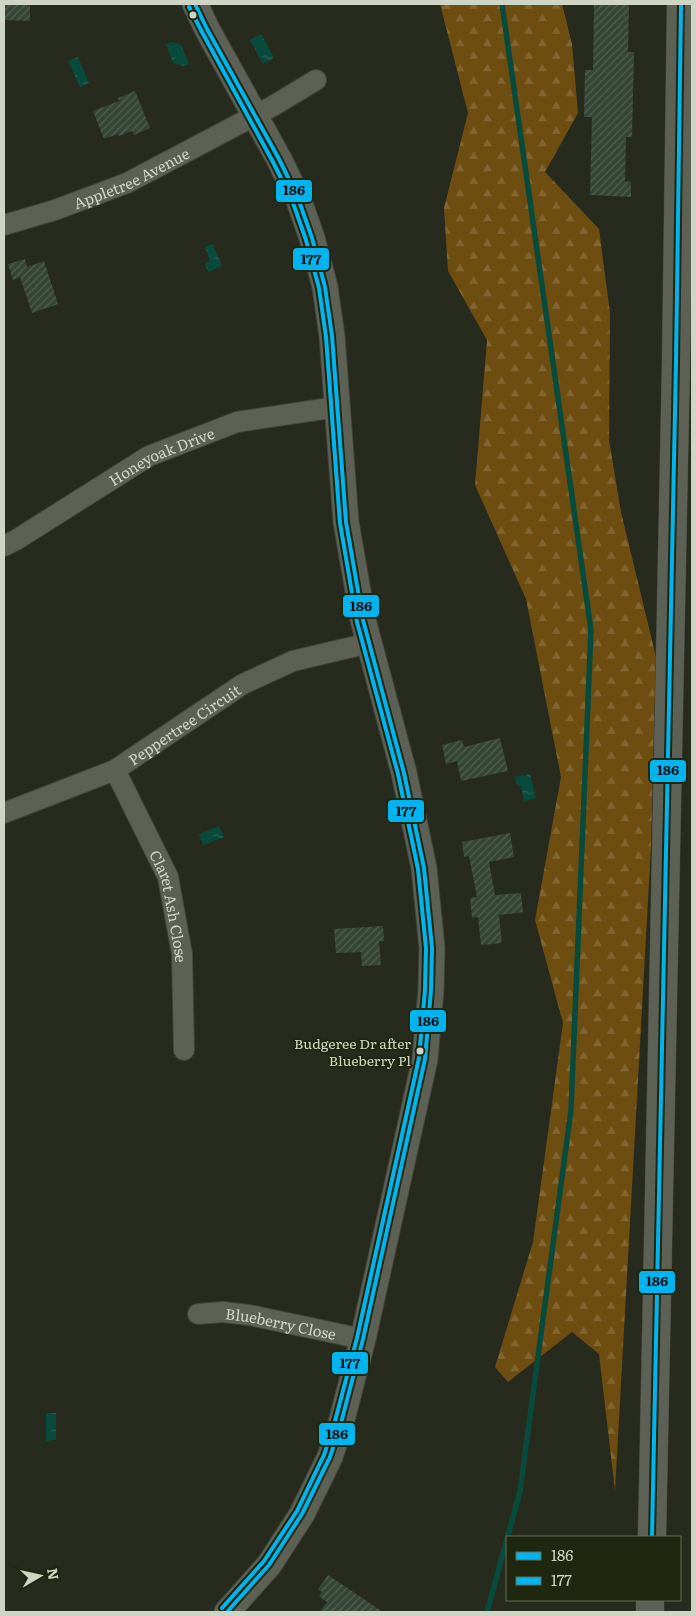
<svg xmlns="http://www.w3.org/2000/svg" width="696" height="1616" viewBox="0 0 696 1616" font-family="Literata,serif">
	<defs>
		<pattern id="forest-firs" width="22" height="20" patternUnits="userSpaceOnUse" patternTransform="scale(1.25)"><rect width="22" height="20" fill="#6e4d11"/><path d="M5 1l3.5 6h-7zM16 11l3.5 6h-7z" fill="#826632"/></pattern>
		<pattern id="water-ripples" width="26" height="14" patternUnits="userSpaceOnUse" patternTransform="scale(1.25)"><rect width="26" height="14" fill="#084b3d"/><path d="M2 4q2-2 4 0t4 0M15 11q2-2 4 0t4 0" fill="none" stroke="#2b6458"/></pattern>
		<pattern id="building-hatch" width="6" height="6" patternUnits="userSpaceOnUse" patternTransform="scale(1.25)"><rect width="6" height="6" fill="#354636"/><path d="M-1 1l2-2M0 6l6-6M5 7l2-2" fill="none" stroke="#516052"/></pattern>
	</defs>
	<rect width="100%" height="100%" fill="#272b1e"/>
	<!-- forest -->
	<path fill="url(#forest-firs)" d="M440,4H562L572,44L578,113L545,172L599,229L610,313L609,440L621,512L656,657L651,847L615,1491L599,1354L572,1332L508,1382L495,1367L533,1242L563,1023L535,920L561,777L526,599L475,485L487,340L448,271L444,208L468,113Z"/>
	<!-- water -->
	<path fill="url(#water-ripples)" d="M261,34L274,58L263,64L250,40Z
		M172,42L181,45L189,64L183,66L173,63L166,44Z
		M78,57L89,83L80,87L68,61Z
		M213,244L222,266L208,272L205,264L210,261L205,247Z
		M530,774L536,798L524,801L521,786H517L515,777Z
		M219,826L224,837L203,845L199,834Z
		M46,1413H56V1440L46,1441Z"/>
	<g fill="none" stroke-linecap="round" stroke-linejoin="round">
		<!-- stream -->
		<path stroke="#084b3d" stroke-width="5.5" d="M487,1612L520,1491L571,1110L591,630L502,4"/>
	</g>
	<!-- building -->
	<path fill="url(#building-hatch)" d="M4,4H30V21L4,20Z
		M594,4H629L628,52H634L632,137H626L625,181L631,182V197L590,195L592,117H584L585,70H593Z
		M135,91L150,128L134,135L132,131L119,136L118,134L104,139L93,111L119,101L118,98Z
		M25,259L27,267L44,261L58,304L32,313L20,277L13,280L8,264Z
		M500,738L508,771L461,781L457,761L446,764L442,745L462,740L464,747Z
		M510,833L514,857L489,862L495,895L521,893L523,912L499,915L502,943L481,945L478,917L472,918L470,898L477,897L469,856L464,857L462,842Z
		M383,926L384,941H379L381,965L362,966L361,952L336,953L334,929Z
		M328,1575L383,1612H320L327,1602L319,1596L322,1592L318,1589Z"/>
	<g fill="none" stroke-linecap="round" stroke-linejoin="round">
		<defs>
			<g id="minor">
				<path id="s1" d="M4,225L55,210L127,183L273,106L316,80"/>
				<path id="s2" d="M4,546L16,540L149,456L237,422L337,407"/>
				<path id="s3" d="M115,770L168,877L182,954L184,1050"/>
				<path id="s4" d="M4,813L115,770L243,684L293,661L369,643"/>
				<path id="s5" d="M198,1314L223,1312L249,1315L363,1339"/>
			</g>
			<path id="tertiary" d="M195,4L207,29L279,159L298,198L312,238L325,287L332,336L346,522L363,620L404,773L424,868L432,948L431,990L425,1059L363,1339L341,1423L330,1457L302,1514L269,1565L227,1612"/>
			<path id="secondary" d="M652,1537L676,363L681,4
				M650,1612V1600"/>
		</defs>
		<!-- minor casing -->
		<use href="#minor" stroke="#42453a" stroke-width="22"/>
		<!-- tertiary casing -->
		<use href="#tertiary" stroke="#42453a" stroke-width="27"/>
		<!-- secondary casing -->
		<use href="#secondary" stroke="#42453a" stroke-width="29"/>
		<!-- minor -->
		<use href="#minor" stroke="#5d6155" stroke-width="20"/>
		<!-- tertiary -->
		<use href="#tertiary" stroke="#5d6155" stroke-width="25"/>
		<!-- secondary -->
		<use href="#secondary" stroke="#5d6155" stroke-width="28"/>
		<defs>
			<path id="bus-1" d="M195,4L207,29L279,159L298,198L312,238L325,287L332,336L346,522L363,620L404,773L424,868L432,948L431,990L425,1059L363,1339L341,1423L330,1457L302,1514L269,1565L227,1612
				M652,1537L676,363L681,4"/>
			<path id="bus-2" d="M189,7L202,32L273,162L292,200L306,240L319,288L326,337L340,523L357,622L398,774L418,869L426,948L425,990L419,1058L357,1338L335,1421L324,1455L297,1511L264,1561L222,1608"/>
		</defs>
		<!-- bus-1 casing -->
		<use href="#bus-1" stroke="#1f270f" stroke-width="8"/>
		<!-- bus-2 casing -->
		<use href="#bus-2" stroke="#1f270f" stroke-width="8"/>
		<!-- bus-1 -->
		<use href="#bus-1" stroke="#00b5ef" stroke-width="4"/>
		<!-- bus-2 -->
		<use href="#bus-2" stroke="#00b5ef" stroke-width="4"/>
	</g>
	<!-- markers -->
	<g fill="#ced5c5" stroke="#1f270f" stroke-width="2">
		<circle cx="193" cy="15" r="4.5"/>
		<circle cx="420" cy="1051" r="4.5"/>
	</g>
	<g text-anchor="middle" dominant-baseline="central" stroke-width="4" stroke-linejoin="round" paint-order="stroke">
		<!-- bus labels -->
		<g font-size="14" fill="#ced5c5" stroke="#1f270f" text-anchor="end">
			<text x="411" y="1043">Budgeree Dr after<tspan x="411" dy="17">Blueberry Pl</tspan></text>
		</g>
		<!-- street labels -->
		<g font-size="15" fill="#ced5c5" stroke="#1f270f">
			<text stroke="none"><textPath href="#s1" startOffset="136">Appletree Avenue</textPath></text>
			<text stroke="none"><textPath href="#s2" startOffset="182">Honeyoak Drive</textPath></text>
			<text stroke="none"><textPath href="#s4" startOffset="202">Peppertree Circuit</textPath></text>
			<text stroke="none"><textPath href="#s3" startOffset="148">Claret Ash Close</textPath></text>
			<text stroke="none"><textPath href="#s5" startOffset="84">Blueberry Close</textPath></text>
		</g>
	</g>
	<g stroke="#1f270f" stroke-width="2">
		<rect x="275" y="179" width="38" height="24" rx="5" fill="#00b5ef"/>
		<rect x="292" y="247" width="38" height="24" rx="5" fill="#00b5ef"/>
		<rect x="342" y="594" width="38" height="24" rx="5" fill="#00b5ef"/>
		<rect x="649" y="759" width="38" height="24" rx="5" fill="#00b5ef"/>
		<rect x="387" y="799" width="38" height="24" rx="5" fill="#00b5ef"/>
		<rect x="409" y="1009" width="38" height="24" rx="5" fill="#00b5ef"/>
		<rect x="638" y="1270" width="38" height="24" rx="5" fill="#00b5ef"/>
		<rect x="331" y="1351" width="38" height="24" rx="5" fill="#00b5ef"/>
		<rect x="318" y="1422" width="38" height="24" rx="5" fill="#00b5ef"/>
	</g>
	<g font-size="14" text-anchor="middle" font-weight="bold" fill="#111">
		<text x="294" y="195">186</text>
		<text x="311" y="264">177</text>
		<text x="361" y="611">186</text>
		<text x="668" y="775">186</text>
		<text x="406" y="816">177</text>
		<text x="428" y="1026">186</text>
		<text x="657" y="1286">186</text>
		<text x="350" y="1368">177</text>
		<text x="337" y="1439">186</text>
	</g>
	<!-- border -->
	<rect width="696" height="1616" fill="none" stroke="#ced5c5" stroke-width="10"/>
	<!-- legend -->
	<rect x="506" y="1536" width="175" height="65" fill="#1f270f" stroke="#656d58"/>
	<rect x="516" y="1552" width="25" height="8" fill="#00b5ef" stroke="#656d58"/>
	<text x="551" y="1561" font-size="15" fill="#ced5c5">186</text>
	<rect x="516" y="1577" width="25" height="8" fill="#00b5ef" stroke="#656d58"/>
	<text x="551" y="1586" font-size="15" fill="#ced5c5">177</text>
	<!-- north arrow -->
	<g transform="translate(40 1576) rotate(81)" stroke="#1f270f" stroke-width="4" paint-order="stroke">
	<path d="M0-4L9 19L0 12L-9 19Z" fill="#ced5c5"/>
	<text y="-8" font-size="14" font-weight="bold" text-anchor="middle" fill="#ced5c5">N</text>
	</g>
</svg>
